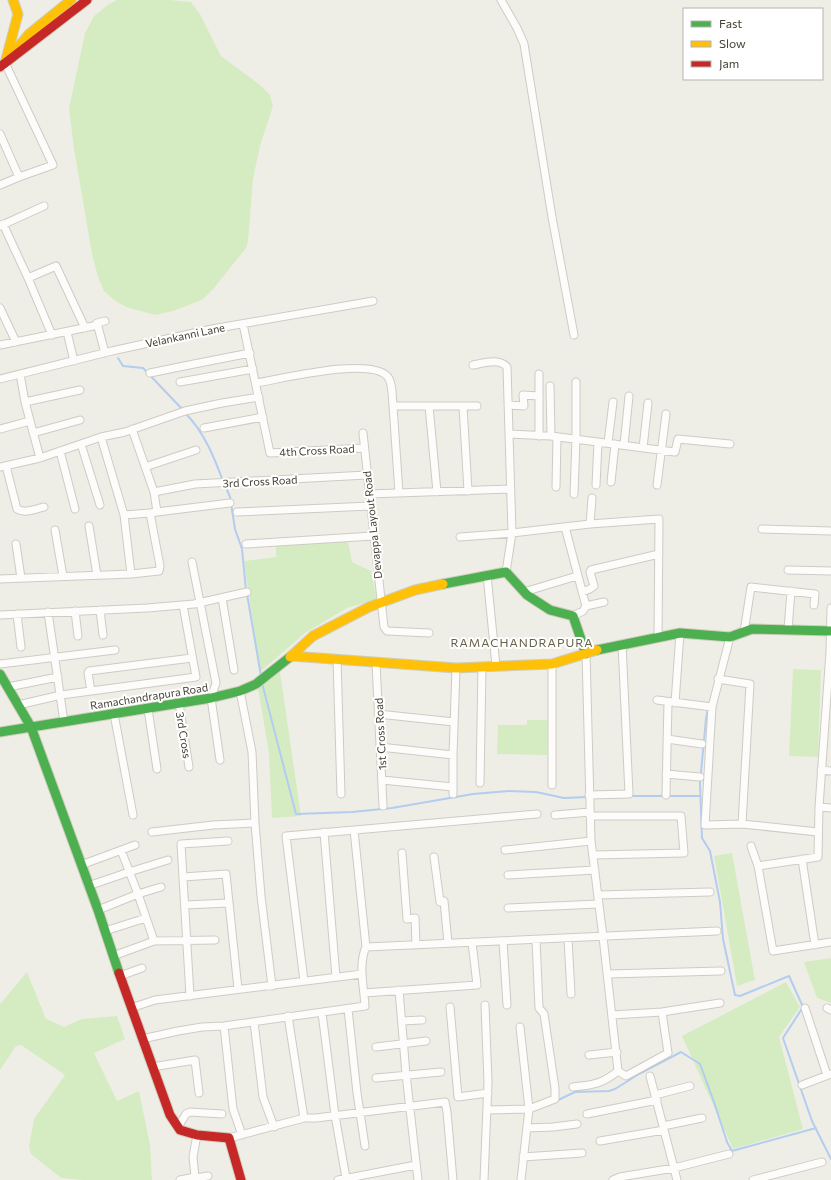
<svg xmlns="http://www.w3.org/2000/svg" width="831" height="1180" viewBox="0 0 831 1180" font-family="Commissioner,sans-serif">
	<rect width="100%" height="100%" fill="#efeee6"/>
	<!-- green -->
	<path fill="#d5ecc3" d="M117,0H170L191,2L200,14L221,56L260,85L270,95L273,106L260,146L253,179L248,241L246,248L214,288L202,300L173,311L155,315L126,307L114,300L104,291L98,277L92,254L74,149L69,108L85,33L94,16L109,4Z
		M348,541L352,562L371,571L377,599L347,608L305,633L260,672L244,561L276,557V545Z
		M793,669L821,670L818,757L789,756Z
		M280,672L301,816L272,818L269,753L258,688Z
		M527,720H548L547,755L497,754L498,725H527Z
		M732,853L755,980L737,986L714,856Z
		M831,958V1003L817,998L804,962Z
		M27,972L46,1019L64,1027L82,1019L117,1016L125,1039L94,1053L117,1101L139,1091L150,1145L152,1180H83L61,1178L31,1154L29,1147L34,1119L65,1075L21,1045L16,1046L0,1070V1004Z
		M786,982L800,1007L779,1037L803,1129L733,1149L682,1036Z"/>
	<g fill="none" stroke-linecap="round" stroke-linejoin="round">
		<!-- stream -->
		<path stroke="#b3ccf0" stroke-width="2" d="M118,358L123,366L143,368L183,410
			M186,414C204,432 214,457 223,481
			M225,485L230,497L235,529L242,549L246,590
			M247,594L261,676
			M262,683L296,814L352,812L392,808L473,794L509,791L536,792L564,798L587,797
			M708,709L706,719L700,783L702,838L710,851L720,902L723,939L735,995L740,996L789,976L803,1007L783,1038L812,1121L831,1159
			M630,796H700
			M556,1101L575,1092L609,1091L615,1089L639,1074L681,1052L700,1064L714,1102L727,1142L732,1151L816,1128"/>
		<defs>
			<path id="street" d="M501,0L517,28L524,44L552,217L574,335
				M5,63L53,165L19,177
				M0,134L19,177L0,185
				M3,224L28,278L52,335
				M0,226L44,206
				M28,278L56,266L85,328
				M0,308L16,342
				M243,324L270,453L364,448
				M67,332L74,361
				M0,345L93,326
				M105,353L97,323L105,321
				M473,365C484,363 499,358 507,367L512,533L506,572
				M150,373L189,365L250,353
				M20,374L25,402L80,390
				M0,379L112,351L212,329L373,301
				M180,382L253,369
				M256,383C281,379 369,357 387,376C393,382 392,397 393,406
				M550,386L551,436
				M25,402L40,458
				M508,405L524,406L523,395L539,396
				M429,406L437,492
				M463,406L468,491
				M204,428L263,417
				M0,429L30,421
				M33,433L80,420
				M363,433L384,627L387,631L429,633
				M509,434L551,436L675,452L678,439L730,444
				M539,436V374
				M101,437L124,515L131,574
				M608,443L613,402
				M81,444L100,505
				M624,445L629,396
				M643,448L648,403
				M60,451L75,509
				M6,466L17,509C25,514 35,509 44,507
				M0,467L40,458L101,437L125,432L185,411L222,403L259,397
				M145,467L196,450
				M611,482L615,444
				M596,485L598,442
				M657,485L666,414
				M556,487L557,437
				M154,492L195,484L367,475
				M399,493L393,406H477
				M369,494L510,489
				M574,494L576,439V382
				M157,512L230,503
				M237,512L370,506
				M124,515L150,513
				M590,524L592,498
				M89,526L97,575
				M565,527L586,606L583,611L573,616
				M762,529L831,531
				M55,530L63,576
				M460,537L512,533L590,524L659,519L658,638
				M16,544L21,578
				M246,544L373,536
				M192,562L216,683L211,698L220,760
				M788,570L831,571
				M487,575L496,666
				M0,579L131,574L159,571L160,566L150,513L157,512L154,492L132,429
				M524,592L577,576
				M582,592L590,589L594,586L590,572L591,570L659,554
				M222,598L234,670
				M586,606L604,602
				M100,610L103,635
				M75,611L78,636
				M48,612L64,722
				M17,614L21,647
				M0,615L147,608L194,604L247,592
				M788,629L791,591
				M744,632L751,587L815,594L814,605
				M730,637L712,707L705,825L742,824L818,832
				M586,654L591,841L603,937L618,1071
				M337,659L341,794
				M376,663L383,806
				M0,664L115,650
				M718,679L750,684L742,824
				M8,687L58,677
				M91,691L88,673L89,671L192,658
				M240,691L252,752L255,823L261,896L272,986
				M657,700L712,707
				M179,703L189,767
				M675,703L680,633
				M18,705L61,695L196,677L183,605
				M148,709L157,769
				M114,714L133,815
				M378,714L454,722
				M667,739L702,744
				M380,747L453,755
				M821,770L831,771
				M666,774L700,777
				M382,780L453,787
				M480,783L482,667
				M552,785V664
				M453,794V755L456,668
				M589,795L629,794L622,644
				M666,795L668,702
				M819,807L831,808
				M555,815L590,812
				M590,816H681L684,853L593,855
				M152,832L213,825L255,823
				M324,832L336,977
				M751,846L758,866L773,951L831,942
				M121,850L138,894L154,941
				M505,850L591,841
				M402,853L407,919L415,918L416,945
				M434,857L440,902L444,901L448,943
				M802,859L815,945
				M81,865L135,845
				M758,866L818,857L819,807L830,652L831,608
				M508,875L595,870
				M183,877L226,874L238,989
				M88,886L129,872L168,860
				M598,895L710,892
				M185,905L229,903
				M508,908L599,904
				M98,910L138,894L161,887
				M105,931L146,918
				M568,938L571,994
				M503,941L507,1005
				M366,947L717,931
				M113,956L154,941L215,940
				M608,974L721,971
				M120,976L142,968
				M304,981L286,836C370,828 454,822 537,814
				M399,990L406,1074L418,1180
				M364,993L477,985L472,942
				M190,996L181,844L228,841
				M450,1007L458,1097L488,1093
				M131,1008L155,1000L362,974
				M805,1008L827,1075
				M827,1008L831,1010
				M348,1009L357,1093L365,1146
				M322,1013L335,1115L346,1178
				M612,1015L662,1012L720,1003
				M288,1016L304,1118
				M402,1021L422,1020
				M254,1022L263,1097L274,1127
				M224,1026L233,1109L242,1135
				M520,1027L529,1109L521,1180
				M142,1039L178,1031L202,1027L224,1026L365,1006C364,988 358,964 366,947L354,830
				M376,1047L426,1041
				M589,1055L617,1052
				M152,1067L195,1060L199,1093
				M618,1071L626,1076L668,1053L662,1012
				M650,1076L677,1180
				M376,1078L441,1072
				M802,1085L831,1074
				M573,1087C593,1085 602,1084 618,1071
				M655,1095L690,1086
				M487,1110L529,1109L555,1099V1088L544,1014L539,1008L536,940
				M587,1114L657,1100
				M663,1126L702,1118
				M178,1127L186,1114L190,1112L222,1114
				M527,1128L553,1127L577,1124
				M197,1135L193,1157L195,1177L196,1178L208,1176
				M229,1138L304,1118H316L445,1102L447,1112L453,1180
				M600,1141L664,1130
				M523,1157L582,1153
				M180,1180L195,1177
				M338,1180L416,1165
				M484,1180L488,1082L485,1005
				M613,1180L620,1177L674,1168L729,1154
				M753,1180L822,1162"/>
			<path id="fast" d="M443,584L506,572L527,595L550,610L573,616L586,654
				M597,650L680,633L730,637L752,629L831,631
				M0,674L31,727L98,910L119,973
				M0,732L211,698L240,691L256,684L290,657"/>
			<path id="slow" d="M14,52L29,34L71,0
				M5,63L18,14L13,0
				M291,656L456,668L552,664L597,650
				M290,657L313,636L369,607L415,590L443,584"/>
			<path id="jam" d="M0,67L87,0
				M119,973L170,1115L180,1130L197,1135L229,1138L241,1180"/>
		</defs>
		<!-- street casing -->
		<use href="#street" stroke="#cdccc4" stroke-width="9"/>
		<!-- fast casing -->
		<use href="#fast" stroke="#cfcdbc" stroke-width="11"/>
		<!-- slow casing -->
		<use href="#slow" stroke="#cfcdbc" stroke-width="11"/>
		<!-- jam casing -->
		<use href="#jam" stroke="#cfcdbc" stroke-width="11"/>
		<!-- street -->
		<use href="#street" stroke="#fdfcfb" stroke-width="7"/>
		<!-- fast -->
		<use href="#fast" stroke="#4caf50" stroke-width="9"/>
		<!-- slow -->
		<use href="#slow" stroke="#ffc107" stroke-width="9"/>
		<!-- jam -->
		<use href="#jam" stroke="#c62828" stroke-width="9"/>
	</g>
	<g text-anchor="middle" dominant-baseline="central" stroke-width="4" stroke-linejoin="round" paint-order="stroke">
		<!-- street labels -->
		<g font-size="11" fill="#454133" stroke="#fff">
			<text transform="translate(185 335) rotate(-12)">Velankanni Lane</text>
			<text transform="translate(317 450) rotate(-3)">4th Cross Road</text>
			<text transform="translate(260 481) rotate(-3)">3rd Cross Road</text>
			<text transform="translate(372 525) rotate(-96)">Devappa Layout Road</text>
			<text transform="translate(149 696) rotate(-9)">Ramachandrapura Road</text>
			<text transform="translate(380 734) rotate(-93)">1st Cross Road</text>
			<text transform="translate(184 735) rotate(81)">3rd Cross</text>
		</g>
		<!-- neighbourhood labels -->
		<g font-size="12" letter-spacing="1" fill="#686249" stroke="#fff">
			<text x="522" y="642">RAMACHANDRAPURA</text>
		</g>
	</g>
	<!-- legend -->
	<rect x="683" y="8" width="140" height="72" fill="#ffffff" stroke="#b5b3ad"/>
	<rect x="691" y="21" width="20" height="6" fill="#4caf50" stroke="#b5b3ad"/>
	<text x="719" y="28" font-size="12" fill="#454133">Fast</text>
	<rect x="691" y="41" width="20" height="6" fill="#ffc107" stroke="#b5b3ad"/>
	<text x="719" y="48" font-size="12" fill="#454133">Slow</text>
	<rect x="691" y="61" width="20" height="6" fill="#c62828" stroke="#b5b3ad"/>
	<text x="719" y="68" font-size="12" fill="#454133">Jam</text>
</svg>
